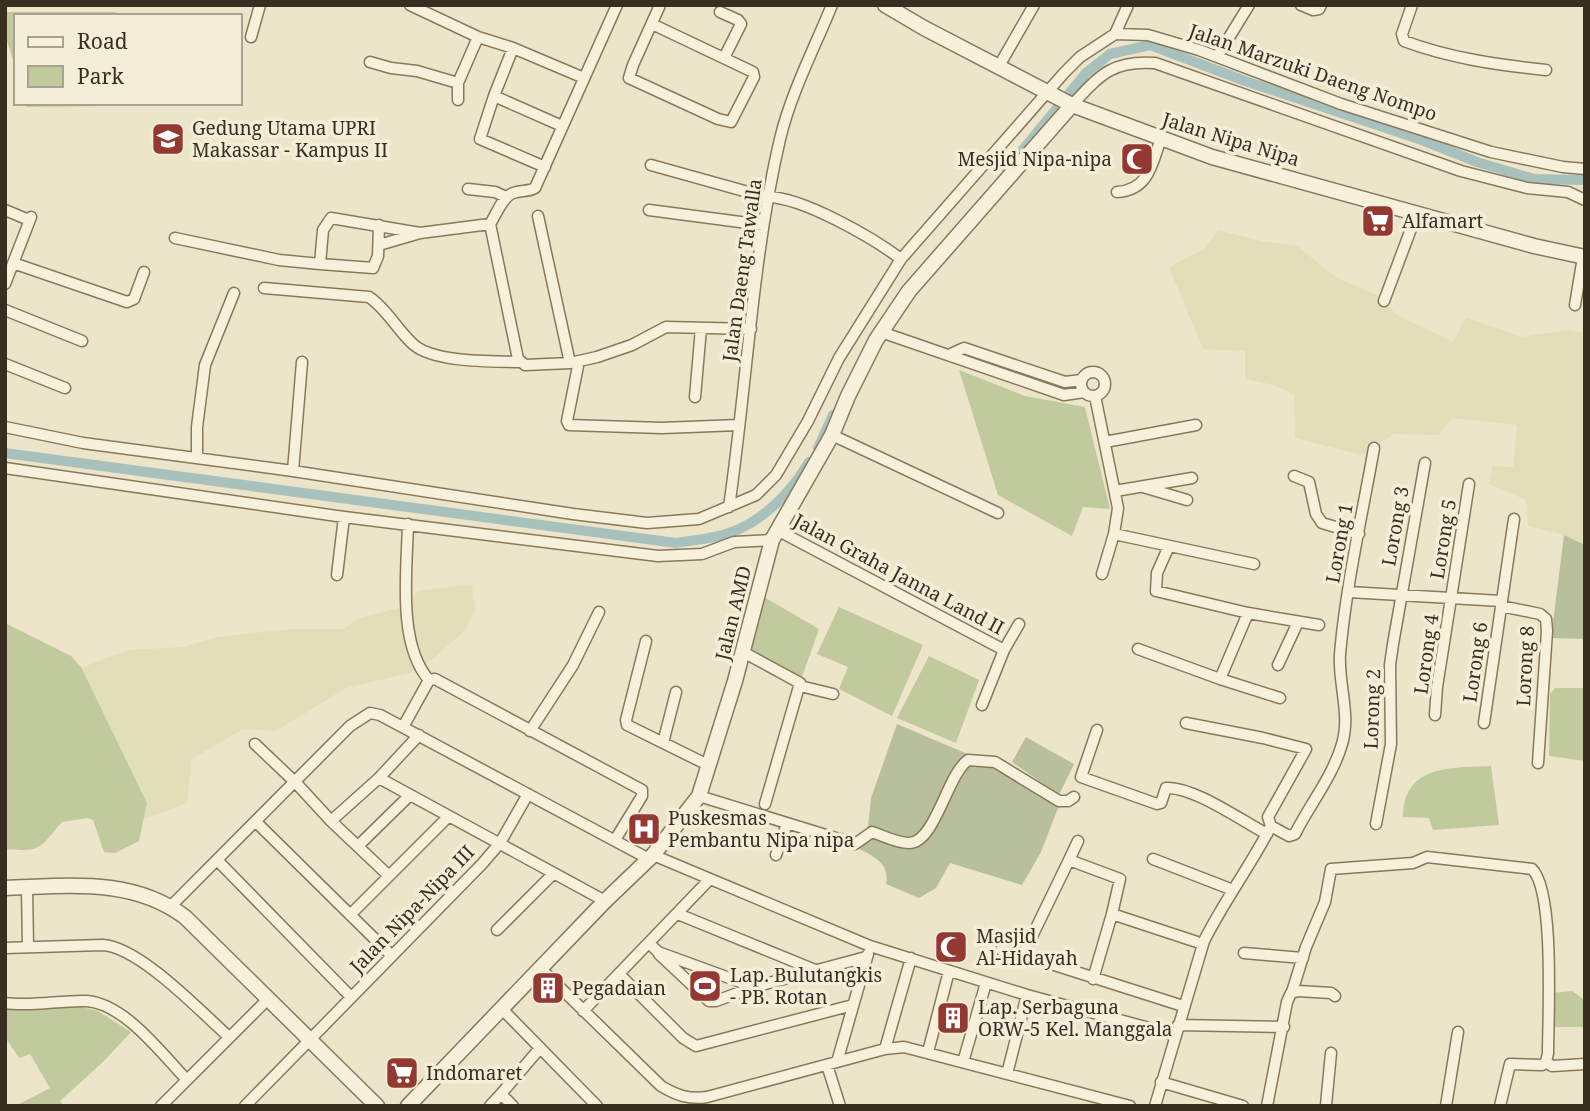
<svg xmlns="http://www.w3.org/2000/svg" width="1590" height="1111" viewBox="0 0 1590 1111" font-family="'Noto Serif',serif">
	<rect width="100%" height="100%" fill="#ece5c9"/>
	<!-- farmland -->
	<path fill="#e2deb7" d="M1218,230L1261,241L1297,246L1337,278L1377,295L1397,315L1453,342L1466,317L1521,337L1568,330L1585,333V545L1564,535L1528,526L1526,500L1489,484L1493,466L1513,467L1517,425L1453,418L1438,435L1394,434L1362,455L1295,438L1294,394L1274,385L1245,379V351L1203,349L1169,267L1204,249Z
		M472,584L475,610L465,630L433,659L410,673L346,688L276,731L243,729L192,759L187,803L144,819L147,803L81,668L128,650L183,647L218,637L292,629H344L356,619L407,606L418,591Z"/>
	<!-- green -->
	<path fill="#c1ca9d" d="M5,5H138L5,7Z
		M5,12H115L127,16H16V69L5,35Z
		M25,103H116L99,106L26,107Z
		M959,370L1025,396L1085,407L1110,509L1083,507L1072,536L998,495Z
		M764,597L819,629L802,677L748,649Z
		M839,607L923,645L892,716L839,689L848,667L817,654Z
		M5,623L71,656L81,667L147,803L139,841L115,853L104,852L93,820L88,818L62,822C38,849 43,852 5,849Z
		M929,656L979,680L956,743L897,718Z
		M1555,688H1585V761L1549,756L1550,694Z
		M1491,766L1499,825L1433,830L1429,818L1403,817C1404,764 1451,768 1491,766Z
		M699,973L719,990L711,999L692,982Z
		M1572,991L1585,1000V1027H1552V993Z
		M81,1007L98,1011L131,1032L103,1062L60,1101L64,1106H15L50,1088L30,1054L19,1058L5,1037V1009Z"/>
	<!-- cemetery -->
	<path fill="#b8c09b" d="M1564,535L1585,545V639L1551,638Z
		M897,724L998,767L1060,803L1041,852L1022,885L950,863L936,888L919,898L886,884C890,863 874,857 858,848L868,826L871,798Z
		M1026,737L1074,764L1059,795L1012,762Z"/>
	<g fill="none" stroke-linecap="round" stroke-linejoin="round">
		<!-- canal -->
		<path stroke="#a9c1bc" stroke-width="10" d="M1007,169L1086,73L1110,54L1150,45L1245,81L1419,139L1477,162L1534,179L1582,180
			M818,448L833,415
			M5,453L676,543C693,540 713,539 729,533C764,521 791,492 809,462"/>
		<defs>
			<path id="minor" d="M410,5L478,37L513,48
				M1301,5L1313,10L1319,9L1321,5
				M1412,5L1402,34L1404,41C1449,58 1498,65 1546,70
				M720,12L738,20L741,24L724,58
				M652,24L753,72L754,77L731,122L718,119L629,78L633,65L660,5
				M1115,34L1128,5
				M251,37L260,5
				M1217,57L1249,5
				M370,62L391,68L417,71L458,83
				M999,66L1034,5
				M494,96L480,139L545,167
				M458,100V83L478,37
				M1072,105C1100,75 1112,60 1155,63L1461,171L1527,188L1568,192L1585,200
				M562,126L494,96L513,48L584,78
				M651,165L766,197C801,196 873,238 901,259
				M468,189L495,192L506,197
				M1117,192C1149,190 1152,164 1161,138
				M5,210L29,220
				M649,210L763,225
				M538,216L570,363
				M490,224L518,359L525,365L570,363L597,357L632,345L666,327L751,329
				M490,224C496,215 502,197 513,193C521,190 528,192 535,188L617,5
				M175,238L279,260L320,264L323,230L331,218L420,233
				M379,245L420,233L490,224
				M13,263L127,302L134,299L144,272
				M320,264L373,268L378,256L379,225
				M5,284L31,217
				M264,288L369,297C387,309 398,331 414,345C436,363 492,361 520,362
				M1384,301L1417,213
				M1575,305L1583,257
				M5,310L82,341
				M881,332L1064,395L1084,392
				M951,354L964,348L1065,382L1082,380
				M579,361L567,421L569,425L662,428L739,425
				M5,364L65,388
				M1081 384a12 12 0 1 1 24 0a12 12 0 1 1-24 0Z
				M1095,396L1118,508L1114,534L1102,574
				M695,397L701,328
				M5,427L83,443L293,471L573,514L647,523L699,519L756,495L776,475L808,421L839,358L901,259L1064,73L1080,57L1115,34L1148,35L1199,50L1341,104L1491,152L1563,167L1585,169
				M832,435L998,513
				M1105,442L1196,425
				M197,458V427L205,365L234,293
				M5,468L344,517L658,556L702,554L734,542L772,540
				M293,471L302,362
				M1294,476L1309,482L1316,514L1322,523L1359,534
				M1143,487L1187,500
				M1115,491L1192,478
				M729,507C747,384 752,259 780,139C791,93 814,49 832,5
				M408,524C407,569 397,644 429,680
				M777,530L1004,650L982,705
				M1114,534L1254,564
				M1169,546L1157,573L1156,591L1248,613L1319,625
				M337,575L344,517
				M1349,592L1501,601
				M1501,606L1540,614L1546,619L1547,631L1538,763
				M1248,613L1220,679L1280,698
				M646,641L626,720L627,725L710,766
				M1138,649L1220,679
				M1004,650L1019,624
				M743,652L800,683L765,804
				M1278,665L1298,622
				M429,680L435,679L642,790V796L615,840
				M800,686L833,694
				M1435,715L1437,687L1469,484
				M1484,723L1514,519
				M403,727L429,680
				M1097,730L1081,777L1157,804L1161,803L1166,788C1193,786 1242,821 1267,834
				M530,731L573,665L599,612
				M663,743L676,692
				M255,744L296,783L331,821L379,778L419,735
				M379,778L605,901
				M699,796L855,844L872,832C884,836 896,843 909,843C935,843 947,775 968,760L995,762L1059,801H1068L1074,797
				M331,821L388,875
				M256,822L391,955
				M1376,824L1391,744L1390,665L1393,644L1425,463
				M1271,826L1289,836L1295,834C1310,804 1333,776 1342,744C1351,714 1338,684 1340,654C1346,585 1362,516 1374,448
				M1078,841L1069,860L1120,879L1112,914L1197,942
				M358,846L410,795
				M653,855L870,946L1027,995L1175,1035
				M776,855L787,824
				M1153,859L1233,890
				M217,860L351,997
				M1069,860L1023,955L1183,1006
				M27,887L28,947
				M171,906L350,726L370,713L380,715L649,859
				M678,914L815,970
				M350,915L448,817
				M497,930L554,873
				M650,944L658,952L754,987L866,957
				M5,948L102,945C139,946 202,1013 229,1037
				M1001,950L1023,955
				M1244,953L1303,958
				M659,954L709,1001H716L754,987
				M540,968L661,1086C676,1095 689,1100 707,1097L885,1049L904,1047L1130,1106
				M619,974L683,1038L696,1046L853,1005
				M1093,979L1112,914
				M1292,992L1306,947L1325,902L1331,869L1413,863L1427,857L1532,869C1555,891 1548,1019 1548,1053L1546,1062L1542,1065L1510,1064L1500,1106
				M5,1003C32,1007 60,1000 87,1001C125,1004 162,1054 187,1080
				M501,1008L597,1106
				M583,1011L709,880
				M1178,1025L1284,1027
				M885,1049L911,958
				M928,1052L949,971
				M837,1062L868,954
				M963,1062L986,983
				M1546,1062L1552,1066L1585,1064
				M827,1065L840,1106
				M1007,1074L1027,995
				M1161,1082L1243,1106
				M501,1094L540,1048
				M1326,1105L1331,1053
				M161,1106L268,999
				M245,1106L482,864L500,843L528,794
				M490,1106L501,1094L513,1106
				M1155,1106L1204,941C1224,901 1251,865 1271,826L1268,817L1306,749L1263,738L1186,723
				M1267,1106L1287,1002L1291,993L1298,991L1331,993L1335,996
				M1446,1106L1458,1032"/>
			<path id="tertiary" d="M885,5L924,28L1072,105L1161,138L1212,157L1534,246L1585,257
				M5,888C68,886 132,877 185,917L377,1106
				M408,1106L605,901L653,855L699,796L735,681L772,540L832,435L848,396L876,340L909,291L1072,105"/>
		</defs>
		<!-- minor casing -->
		<use href="#minor" stroke="#88785e" stroke-width="13"/>
		<!-- tertiary casing -->
		<use href="#tertiary" stroke="#88785e" stroke-width="17"/>
		<!-- minor -->
		<use href="#minor" stroke="#f7f1dc" stroke-width="10"/>
		<!-- tertiary -->
		<use href="#tertiary" stroke="#f7f1dc" stroke-width="14"/>
	</g>
	<!-- icons -->
	<defs>
		<symbol id="university-square" viewBox="-11 -11 22 22"><rect x="-9" y="-9" width="18" height="18" rx="4" fill="#933932" stroke="#f4eed8"/><path d="M0-5L7-2L0 1L-7-2ZM-4 1L0 2.5L4 1V4Q0 6-4 4Z" fill="#fff"/></symbol>
		<symbol id="mosque-square" viewBox="-11 -11 22 22"><rect x="-9" y="-9" width="18" height="18" rx="4" fill="#933932" stroke="#f4eed8"/><path d="M3.5-4.9A6 6 0 1 0 3.5 4.9A5 5 0 1 1 3.5-4.9Z" fill="#fff"/></symbol>
		<symbol id="supermarket-square" viewBox="-11 -11 22 22"><rect x="-9" y="-9" width="18" height="18" rx="4" fill="#933932" stroke="#f4eed8"/><path d="M-6-5.5h2.5l.6 2H6L4.5 2H-2.5L-4.4-4H-6ZM-1.5 3.2a1.3 1.3 0 1 0 .1 0ZM3 3.2a1.3 1.3 0 1 0 .1 0Z" fill="#fff"/></symbol>
		<symbol id="hospital-square" viewBox="-11 -11 22 22"><rect x="-9" y="-9" width="18" height="18" rx="4" fill="#933932" stroke="#f4eed8"/><path d="M-5-5h3v3.5h4V-5h3V5h-3V1.5h-4V5h-3Z" fill="#fff"/></symbol>
		<symbol id="stadium-square" viewBox="-11 -11 22 22"><rect x="-9" y="-9" width="18" height="18" rx="4" fill="#933932" stroke="#f4eed8"/><path d="M0-5a6.5 5 0 1 0 0 10a6.5 5 0 1 0 0-10ZM-3.5-1.8h7v3.6h-7Z" fill="#fff"/></symbol>
		<symbol id="building-square" viewBox="-11 -11 22 22"><rect x="-9" y="-9" width="18" height="18" rx="4" fill="#933932" stroke="#f4eed8"/><path d="M-4-6H4V6H1V3H-1V6H-4ZM-2.5-4.3h1.7v1.8h-1.7ZM.8-4.3h1.7v1.8H.8ZM-2.5-1h1.7V.8h-1.7ZM.8-1h1.7V.8H.8Z" fill="#fff"/></symbol>
	</defs>
	<g fill-rule="evenodd">
		<use href="#university-square" x="149" y="120" width="38" height="38"/>
		<use href="#mosque-square" x="1118" y="140" width="38" height="38"/>
		<use href="#supermarket-square" x="1359" y="202" width="38" height="38"/>
		<use href="#hospital-square" x="625" y="810" width="38" height="38"/>
		<use href="#mosque-square" x="932" y="928" width="38" height="38"/>
		<use href="#stadium-square" x="686" y="967" width="38" height="38"/>
		<use href="#building-square" x="529" y="969" width="38" height="38"/>
		<use href="#building-square" x="934" y="999" width="38" height="38"/>
		<use href="#supermarket-square" x="383" y="1054" width="38" height="38"/>
	</g>
	<g text-anchor="middle" dominant-baseline="central" stroke-width="7" stroke-linejoin="round" paint-order="stroke">
		<!-- street labels -->
		<g font-size="19" fill="#392f21" stroke="#f4eed8">
			<text transform="translate(1313 72) rotate(19)">Jalan Marzuki Daeng Nompo</text>
			<text transform="translate(1231 139) rotate(17)">Jalan Nipa Nipa</text>
			<text transform="translate(742 270) rotate(-82)">Jalan Daeng Tawalla</text>
			<text transform="translate(1395 526) rotate(-80)">Lorong 3</text>
			<text transform="translate(1443 539) rotate(-81)">Lorong 5</text>
			<text transform="translate(1339 543) rotate(-80)">Lorong 1</text>
			<text transform="translate(899 574) rotate(28)">Jalan Graha Janna Land II</text>
			<text transform="translate(733 613) rotate(-76)">Jalan AMD</text>
			<text transform="translate(1426 654) rotate(-82)">Lorong 4</text>
			<text transform="translate(1475 662) rotate(-82)">Lorong 6</text>
			<text transform="translate(1525 666) rotate(-87)">Lorong 8</text>
			<text transform="translate(1372 709) rotate(-88)">Lorong 2</text>
			<text transform="translate(412 909) rotate(-46)">Jalan Nipa-Nipa III</text>
		</g>
		<!-- poi labels -->
		<g font-size="19" fill="#392f21" stroke="#f4eed8" text-anchor="start">
			<text x="192" y="128">Gedung Utama UPRI<tspan x="192" dy="22">Makassar - Kampus II</tspan></text>
			<text x="1112" y="159" text-anchor="end">Mesjid Nipa-nipa</text>
			<text x="1402" y="221">Alfamart</text>
			<text x="668" y="818">Puskesmas<tspan x="668" dy="22">Pembantu Nipa nipa</tspan></text>
			<text x="976" y="936">Masjid<tspan x="976" dy="22">Al-Hidayah</tspan></text>
			<text x="730" y="975">Lap. Bulutangkis<tspan x="730" dy="22">- PB. Rotan</tspan></text>
			<text x="572" y="988">Pegadaian</text>
			<text x="978" y="1007">Lap. Serbaguna<tspan x="978" dy="22">ORW-5 Kel. Manggala</tspan></text>
			<text x="426" y="1073">Indomaret</text>
		</g>
	</g>
	<!-- border -->
	<rect width="1590" height="1111" fill="none" stroke="#392f21" stroke-width="14"/>
	<!-- legend -->
	<rect x="14" y="14" width="228" height="91" fill="#f4eed8" stroke="#a9a28f" stroke-width="2"/>
	<rect x="28" y="37" width="35" height="10" fill="#f7f1dc" stroke="#a9a28f" stroke-width="2"/>
	<text x="77" y="49" font-size="21" fill="#392f21">Road</text>
	<rect x="28" y="66" width="35" height="21" fill="#c1ca9d" stroke="#a9a28f" stroke-width="2"/>
	<text x="77" y="84" font-size="21" fill="#392f21">Park</text>
</svg>
